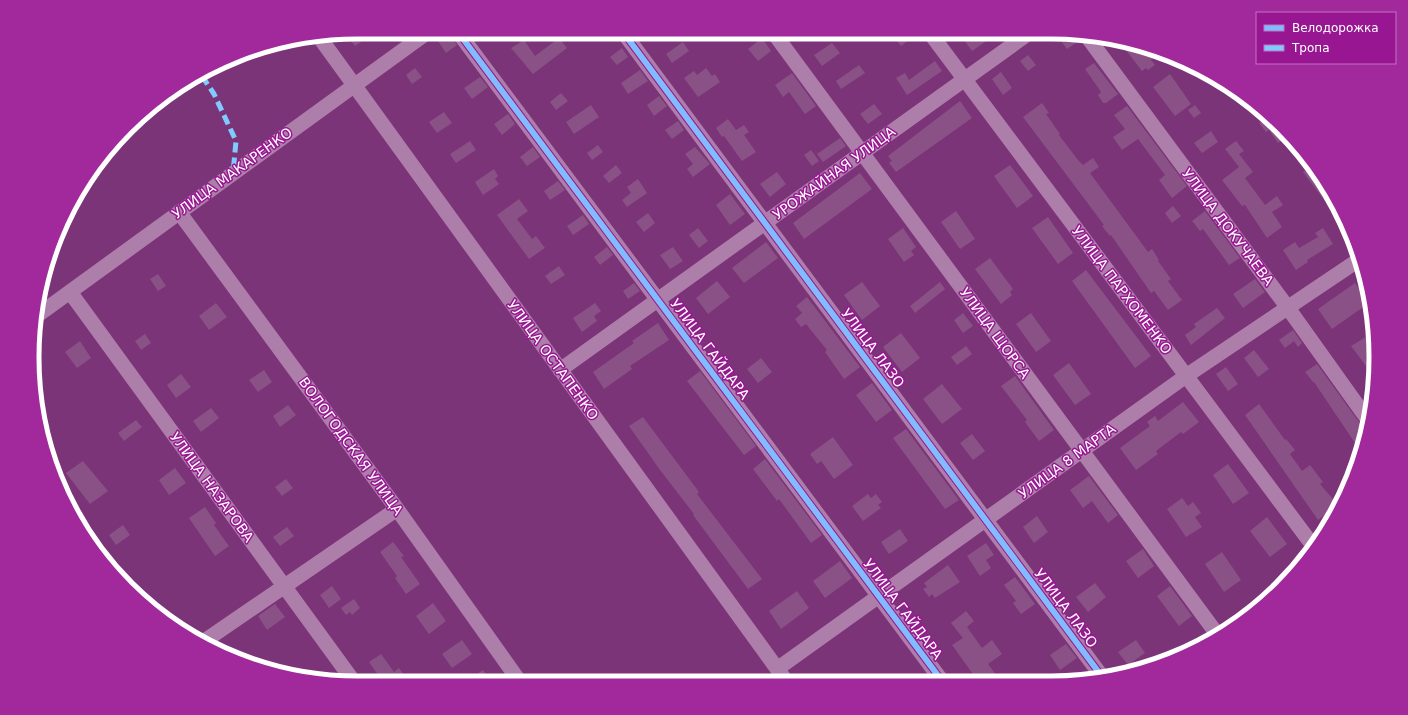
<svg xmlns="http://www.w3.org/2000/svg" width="1408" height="715" viewBox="0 0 1408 715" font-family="'DejaVu Sans',sans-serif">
	<rect width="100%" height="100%" fill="#7b3477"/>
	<!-- building -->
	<path fill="#8a5187" d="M361,32L365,39L355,46L346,34Z
		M449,33L457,45L446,53L438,41Z
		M900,33H918L901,46L894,37Z
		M959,33H998L972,51Z
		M1060,33H1075L1079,41L1067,49L1061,41L1064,39Z
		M559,38L567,48L533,74L511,48L524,40L535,56Z
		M762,38L771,51L758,61L748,49Z
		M1118,40L1135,43L1148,48L1155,57L1151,60L1155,65L1148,70L1146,68L1142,71Z
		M683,42L689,51L672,63L666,54Z
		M832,43L840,53L822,66L814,55Z
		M622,48L628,57L617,65L610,57Z
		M1028,55L1036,65L1028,71L1020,61Z
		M935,61L942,71L907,95L896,78L905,73L909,80Z
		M1094,63L1118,94L1106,103H1103L1098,95L1101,92L1085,69Z
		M859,65L865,73L841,89L836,81Z
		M415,68L422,77L412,84L406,75Z
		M706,68L712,76L715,74L720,82L698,97L684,78L694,71L697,75Z
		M640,70L648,81L628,94L621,83Z
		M1001,72L1012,88L1003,95L992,79Z
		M792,73L816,106L805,114L789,92L783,97L775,85Z
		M1170,74L1191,104L1175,116L1153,87Z
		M480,77L488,87L472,99L464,88Z
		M561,93L568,101L556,110L550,102Z
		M659,96L667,106L654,116L647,105Z
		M960,101L972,118L896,172L889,163L892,161L888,156Z
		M1042,103L1049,113L1046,114L1060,134L1059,135L1078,160L1083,165L1093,158L1099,167L1090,173L1148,252L1152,249L1159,260L1158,261L1171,279L1168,281L1182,300L1168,310L1154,291L1151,293L1111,235L1110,236L1102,226L1104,225L1023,117Z
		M874,104L882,114L868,124L860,114Z
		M591,105L599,117L574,134L566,122Z
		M1195,105L1201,113L1194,118L1188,110Z
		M1127,106L1187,186L1172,198L1159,180L1165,175L1138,139L1122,150L1113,137L1125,129L1114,115Z
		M444,112L452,123L437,133L429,122Z
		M508,114L515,124L502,135L494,124Z
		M1268,117L1288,136L1278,143L1269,130L1266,132L1259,123Z
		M728,119L736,130L744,125L749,132L744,135L756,152L742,161L724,136L722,137L716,128Z
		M678,121L684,130L672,139L665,130Z
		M1211,131L1218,142L1202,153L1194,143Z
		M840,138L846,146L823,162L817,154Z
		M470,141L476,150L456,163L450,154Z
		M1236,141L1244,151L1239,154L1253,172L1245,178L1265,205L1277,196L1283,205L1272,212L1282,227L1267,238L1245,205L1242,206L1222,180L1239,167L1225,149Z
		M598,145L603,152L592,160L587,153Z
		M533,147L540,157L527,166L520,157Z
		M695,147L710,164L693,177L687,169L693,164L685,154Z
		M811,150L819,161L812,166L804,155Z
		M616,165L622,173L609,183L603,176Z
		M1010,165L1033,196L1017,208L994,176Z
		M1311,165L1333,196L1325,201L1303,172Z
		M494,169L498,176L495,179L499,184L483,195L475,182Z
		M777,172L786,184L770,197L760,184Z
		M860,173L872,189L804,239L793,223Z
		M638,179L647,193L627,207L622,200L631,193L627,187Z
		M558,181L565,190L550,200L544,191Z
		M730,194L745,214L730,225L716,205Z
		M519,199L528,211L517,219L532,239L536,236L545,248L529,259L497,215Z
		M1173,206L1181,216L1172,223L1165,213Z
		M956,211L975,239L960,249L941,222Z
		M1205,211L1240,258L1229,265L1203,229L1200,231L1192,221Z
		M648,213L655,223L644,232L636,222Z
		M583,215L589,224L573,235L567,226Z
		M1048,217L1073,253L1058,264L1032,228Z
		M698,228L708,241L699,248L689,235Z
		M903,228L916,247L911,251L914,255L904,262L888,239Z
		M1323,228L1333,244L1307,260L1308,262L1296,270L1283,250L1295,242L1299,248L1318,237L1315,233Z
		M766,242L778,258L744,283L732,268Z
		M607,247L613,255L600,265L594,257Z
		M673,247L683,261L670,269L660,255Z
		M990,258L1013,289L1010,292L1012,295L1001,304L975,269Z
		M559,266L565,275L551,284L545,276Z
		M1086,270L1151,356L1135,368L1072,281Z
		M158,274L166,286L158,291L150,279Z
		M1255,279L1265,292L1243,308L1233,294Z
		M717,281L730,297L708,314L696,298Z
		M862,282L880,306L862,320L844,295Z
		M940,282L945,289L915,313L910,306Z
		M634,283L640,291L628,299L623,291Z
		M1355,283L1369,303L1332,329L1318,309Z
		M807,297L860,367L844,379L825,352L827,350L806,324L801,327L795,319L802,313L796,306Z
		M216,303L227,317L209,330L199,316Z
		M595,303L601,311L594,316L597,321L582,332L573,318Z
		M1217,308L1225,318L1191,345L1185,335L1196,327L1194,324Z
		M963,313L973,326L963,333L954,320Z
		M1031,313L1051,341L1036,352L1016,324Z
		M658,323L669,340L630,366L632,369L604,389L593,372L634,343L632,341Z
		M1293,330L1302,343L1298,347L1294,341L1285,348L1279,340Z
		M1374,332V352L1375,378L1351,346Z
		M901,333L920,358L902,372L883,347Z
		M145,334L151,343L141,350L135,341Z
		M80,341L91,358L77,368L65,352Z
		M966,346L972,354L957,365L951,357Z
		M1254,350L1269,369L1258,377L1244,358Z
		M761,358L772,372L758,383L747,369Z
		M1069,363L1091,394L1075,405L1053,375Z
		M1317,364L1361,425L1367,429L1361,452L1314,382H1313L1305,372Z
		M1226,367L1238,384L1228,391L1216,374Z
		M264,370L272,382L258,392L249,380Z
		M700,371L756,446L744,455L687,381Z
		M181,374L191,387L176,398L167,385Z
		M1015,376L1054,430L1039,441L1025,422L1027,420L1001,386Z
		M872,383L892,410L876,422L856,395Z
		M942,384L962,409L942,424L923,399Z
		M1183,402L1199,422L1183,434L1181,432L1156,451L1158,454L1136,470L1120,448L1150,426L1147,422L1155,416L1158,421Z
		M1259,404L1285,440L1286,439L1295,450L1290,454L1302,471L1310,465L1323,482L1320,484L1338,505L1318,520L1245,415Z
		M288,405L296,415L280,427L273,416Z
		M211,408L219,418L201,432L193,421Z
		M643,417L699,492L697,494L762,579L748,589L693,515L694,514L660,470L629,426Z
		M136,420L142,427L124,441L118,433Z
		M906,429L959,500L945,509L893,438Z
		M972,434L985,451L973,460L960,443Z
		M833,437L853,465L834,479L821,461L817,464L810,454Z
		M765,459L822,535L811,543L779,499L777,501L753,469Z
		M83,461L108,491L90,504L66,473Z
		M1228,464L1249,493L1233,504L1213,475Z
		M175,468L186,483L169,495L159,480Z
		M1089,476L1118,515L1108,523L1092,501L1083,508L1070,490Z
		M286,479L293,488L282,496L275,487Z
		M868,494L871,498L876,494L882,502L878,505L881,508L863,521L852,506Z
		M1182,498L1188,506L1193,502L1201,513L1195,517L1202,527L1186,537L1167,509Z
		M205,507L216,523L214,525L229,546L215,556L189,518Z
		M1037,516L1048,532L1034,543L1023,527Z
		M1267,517L1287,544L1270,557L1250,531Z
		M123,525L130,535L116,545L109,535Z
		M287,527L294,536L280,546L273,537Z
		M900,529L908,541L889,554L881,542Z
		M393,542L404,556L401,557L420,584L406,594L395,578L397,576L380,552Z
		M986,543L994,555L986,560L991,568L980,576L967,556Z
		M1143,549L1154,566L1138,578L1126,561Z
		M1222,552L1241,580L1224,592L1205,564Z
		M840,561L852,578L825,598L813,581Z
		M948,565L960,582L935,598L932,594L929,597L923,589L927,587L924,583Z
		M1015,577L1035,604L1021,614L1013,603L1016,601L1004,585Z
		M1095,583L1106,597L1088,612L1076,597Z
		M332,586L341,599L329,608L320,595Z
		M1170,586L1192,616L1179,626L1157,596Z
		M797,591L809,608L781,629L769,611Z
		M354,599L360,608L352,615L350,612L346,615L341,608Z
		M433,603L446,621L429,634L416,616Z
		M275,604L285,617L267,630L258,616Z
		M966,611L974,621L967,627L982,648L992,640L1002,654L988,664L1000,680L978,681L952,645L963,638L951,623Z
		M462,640L472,654L452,668L442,654Z
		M1136,640L1145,653L1128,665L1118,652Z
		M1066,644L1077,658L1060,670L1050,655Z
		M381,654L394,672L399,668L409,682H383L369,662Z
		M483,670L491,682H465Z"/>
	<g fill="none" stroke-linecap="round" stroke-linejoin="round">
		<!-- minor -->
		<path stroke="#ad7eaa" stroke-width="15" d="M458,32L942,681
			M623,32L1103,678
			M773,32L1217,634
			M930,33L1314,547
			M1086,35L1288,308L1368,420
			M320,38L786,681
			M179,212L397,509L520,682
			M70,292L354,682
			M38,315L428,32
			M560,370L1029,33
			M203,642L397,509
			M777,669L1186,376L1360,259"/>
		<!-- quiet -->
		<path stroke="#80caff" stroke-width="5" stroke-dasharray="10 5" stroke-linecap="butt" d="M202,76L214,94L236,141L233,173"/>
		<defs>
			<path id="cycleway" d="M458,32L942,681
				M623,32L1103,678"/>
		</defs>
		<!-- cycleway casing -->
		<use href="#cycleway" stroke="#991692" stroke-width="8"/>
		<!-- cycleway -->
		<use href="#cycleway" stroke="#80bcff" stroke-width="6"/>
	</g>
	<g text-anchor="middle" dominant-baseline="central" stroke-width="3" stroke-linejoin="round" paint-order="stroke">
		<!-- street labels -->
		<g font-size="14" fill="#fff" stroke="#991692">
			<text transform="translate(232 173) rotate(-36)">УЛИЦА МАКАРЕНКО</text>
			<text transform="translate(834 173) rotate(-36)">УРОЖАЙНАЯ УЛИЦА</text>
			<text transform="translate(1228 227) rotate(53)">УЛИЦА ДОКУЧАЕВА</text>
			<text transform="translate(1122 290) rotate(53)">УЛИЦА ПАРХОМЕНКО</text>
			<text transform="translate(995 333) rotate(54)">УЛИЦА ЩОРСА</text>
			<text transform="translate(873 348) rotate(53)">УЛИЦА ЛАЗО</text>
			<text transform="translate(710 349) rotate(53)">УЛИЦА ГАЙДАРА</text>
			<text transform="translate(553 360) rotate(54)">УЛИЦА ОСТАПЕНКО</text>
			<text transform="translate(351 446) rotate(54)">ВОЛОГОДСКАЯ УЛИЦА</text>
			<text transform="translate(1067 461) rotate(-36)">УЛИЦА 8 МАРТА</text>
			<text transform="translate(212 487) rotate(54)">УЛИЦА НАЗАРОВА</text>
			<text transform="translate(1066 608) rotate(53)">УЛИЦА ЛАЗО</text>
			<text transform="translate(903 609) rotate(53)">УЛИЦА ГАЙДАРА</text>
		</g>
	</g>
	<!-- crop -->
	<path d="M0 0H1408V715H0ZM357 39H1051A318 318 0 0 1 1369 357V358A318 318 0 0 1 1051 676H357A318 318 0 0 1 39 358V357A318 318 0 0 1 357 39Z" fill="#a1299b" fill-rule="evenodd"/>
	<path fill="none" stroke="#fff" stroke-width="5" d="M357 39H1051A318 318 0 0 1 1369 357V358A318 318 0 0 1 1051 676H357A318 318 0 0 1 39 358V357A318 318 0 0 1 357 39Z"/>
	<!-- legend -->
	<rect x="1256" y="12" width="140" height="52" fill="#991692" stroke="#c273be"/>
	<rect x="1264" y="25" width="20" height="6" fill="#80bcff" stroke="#c273be"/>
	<text x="1292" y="32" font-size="12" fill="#ffffff">Велодорожка</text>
	<rect x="1264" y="45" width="20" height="6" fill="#80caff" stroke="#c273be"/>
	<text x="1292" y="52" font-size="12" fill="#ffffff">Тропа</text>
</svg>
